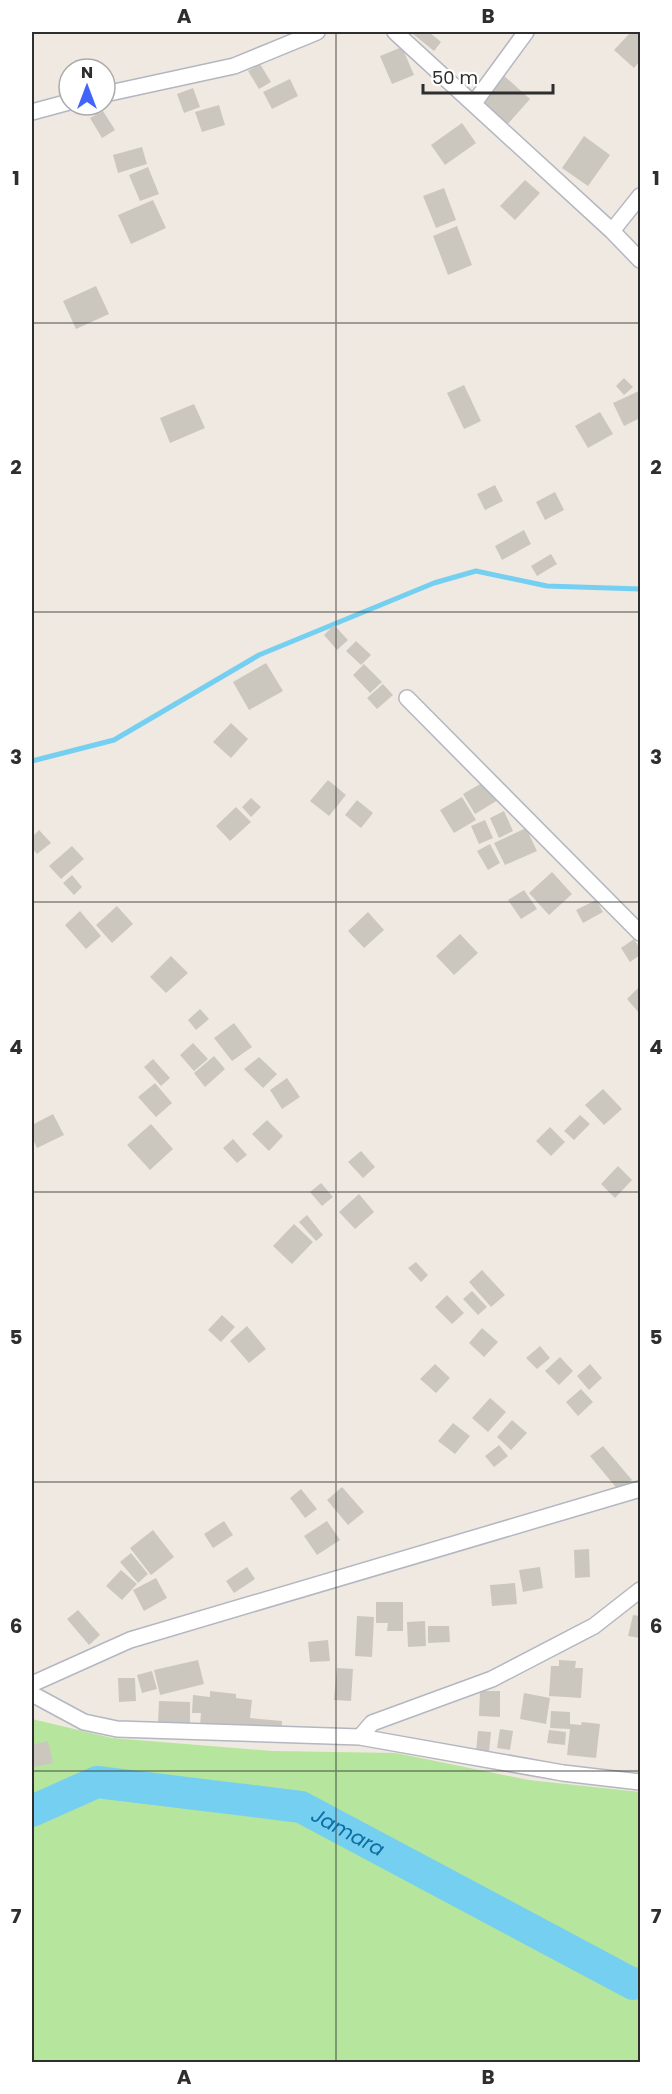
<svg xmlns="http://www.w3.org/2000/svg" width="672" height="2094" viewBox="0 0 672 2094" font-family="Poppins,sans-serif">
	<rect width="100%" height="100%" fill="#efe9e1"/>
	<!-- green -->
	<path fill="#b6e59e" d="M32,1719L112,1738L272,1751L396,1753L529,1780L640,1792V2062H32Z"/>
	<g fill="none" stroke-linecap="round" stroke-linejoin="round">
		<!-- stream -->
		<path stroke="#75cff0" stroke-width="5" d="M32,761L114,740L259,655L434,583L476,571L547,586L640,589"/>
		<!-- river -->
		<path stroke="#75cff0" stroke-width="32" id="s1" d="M32,1811L97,1782L301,1807L633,1984L640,1983"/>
	</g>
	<!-- building -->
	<path fill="#cbc7bf" d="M415,32H429L441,42L434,51L413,34Z
		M631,32L640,33V61L634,68L614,50Z
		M402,47L414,75L392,84L380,56Z
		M260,64L271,82L259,89L248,71Z
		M502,74L530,99L507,125L479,99Z
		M290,79L298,96L272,109L263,92Z
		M193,88L200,107L184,113L177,94Z
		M219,105L225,125L202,132L195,112Z
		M103,111L115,130L102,138L90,118Z
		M462,123L476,143L445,165L431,145Z
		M584,136L610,155L588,186L562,168Z
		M142,147L147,164L118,173L113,155Z
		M148,167L159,194L140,201L129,175Z
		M525,180L540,193L515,220L500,206Z
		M444,188L456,220L436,228L423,196Z
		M153,200L166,228L131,244L118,215Z
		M457,226L472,265L448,275L433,236Z
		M96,286L109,314L76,329L63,301Z
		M624,378L633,387L624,395L616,386Z
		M464,385L481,421L464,429L447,393Z
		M639,391L640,394V418L624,426L613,403Z
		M194,404L205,428L170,443L160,418Z
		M600,412L613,434L588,448L575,426Z
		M495,485L503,501L485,510L477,494Z
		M555,492L564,510L545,520L536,502Z
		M524,530L531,544L502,560L495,546Z
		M551,554L557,564L537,576L531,566Z
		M334,625L348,640L337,650L324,635Z
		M356,641L371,655L361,665L346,651Z
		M266,663L283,691L249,710L233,682Z
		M364,664L382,682L370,693L353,675Z
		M383,684L393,695L377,709L367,698Z
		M231,723L248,739L231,758L213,742Z
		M328,780L346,795L329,816L310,801Z
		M487,780L498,800L475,814L463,794Z
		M462,797L476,820L454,833L440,810Z
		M251,798L261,807L251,817L242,807Z
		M357,800L373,813L361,828L345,815Z
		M236,807L251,822L230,841L216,826Z
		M504,811L513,831L499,838L490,818Z
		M485,820L493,838L479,844L471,826Z
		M526,828L537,851L505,865L494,843Z
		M39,830L51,843L37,854L32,848V837Z
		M490,844L500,863L488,870L477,851Z
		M72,846L84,859L61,879L49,866Z
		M552,872L572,894L549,915L529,893Z
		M72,875L82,887L74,895L63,883Z
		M524,890L537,909L521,919L508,900Z
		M596,900L603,912L583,923L576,910Z
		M117,906L133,924L112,943L96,925Z
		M80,911L101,936L86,949L65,925Z
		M368,912L384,930L364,948L348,931Z
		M460,934L478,953L454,975L436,956Z
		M634,939L640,949V955L630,962L621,948Z
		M171,956L188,973L166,993L150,977Z
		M640,986V1014L627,999Z
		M200,1009L209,1019L196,1030L188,1020Z
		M234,1023L252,1047L232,1061L214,1038Z
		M193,1043L208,1059L194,1071L180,1055Z
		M214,1056L225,1069L205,1087L194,1073Z
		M259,1057L277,1074L263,1088L244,1069Z
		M153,1059L170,1078L161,1086L144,1067Z
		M287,1078L300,1097L282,1109L270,1090Z
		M155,1083L172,1103L156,1117L138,1097Z
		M603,1089L622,1109L604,1125L585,1105Z
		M53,1114L64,1135L37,1148L32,1137V1125Z
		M580,1115L590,1124L574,1140L564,1131Z
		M267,1120L283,1136L269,1151L252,1134Z
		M151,1124L173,1149L150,1170L127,1145Z
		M550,1127L565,1142L551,1156L536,1141Z
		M233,1139L247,1155L237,1163L223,1148Z
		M361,1151L375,1167L363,1178L348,1162Z
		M618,1166L632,1180L615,1198L601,1184Z
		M321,1183L333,1197L322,1206L310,1192Z
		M359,1194L374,1212L355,1229L339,1212Z
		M307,1215L323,1235L316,1241L299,1222Z
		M294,1224L313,1242L292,1264L273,1246Z
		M416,1262L428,1275L421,1282L408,1268Z
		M482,1270L505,1295L491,1307L469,1282Z
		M472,1291L487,1307L478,1315L463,1299Z
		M447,1295L464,1313L452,1324L435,1307Z
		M222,1315L235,1327L221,1342L208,1330Z
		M247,1326L266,1349L249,1363L230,1341Z
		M482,1328L498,1342L484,1357L469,1343Z
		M540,1346L550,1358L537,1369L526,1358Z
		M560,1357L573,1371L559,1385L545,1371Z
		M435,1364L450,1378L436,1393L420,1379Z
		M590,1364L602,1378L589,1390L577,1376Z
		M581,1389L593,1402L578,1416L566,1402Z
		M490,1398L506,1412L488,1432L472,1418Z
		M512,1420L527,1433L511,1450L497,1437Z
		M453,1423L470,1436L455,1454L438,1441Z
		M499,1445L508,1456L494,1467L485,1456Z
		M603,1446L632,1480L619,1491L590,1456Z
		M342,1487L364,1512L348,1525L327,1500Z
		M301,1489L317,1509L305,1518L290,1498Z
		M224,1521L233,1535L213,1548L204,1534Z
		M327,1521L340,1540L317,1555L304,1536Z
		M153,1530L174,1557L151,1575L130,1548Z
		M589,1549L590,1577L575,1578L574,1550Z
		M131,1553L148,1574L138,1583L120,1562Z
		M247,1567L255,1579L234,1593L226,1581Z
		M540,1567L543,1588L523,1592L519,1570Z
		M121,1570L137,1584L122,1600L106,1586Z
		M156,1578L167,1598L144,1611L133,1590Z
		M515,1583L517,1604L492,1606L490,1585Z
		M376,1602H403V1631H387L388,1623H376Z
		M78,1610L100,1635L89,1645L67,1619Z
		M633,1615L640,1616V1638L628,1636Z
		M357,1616L374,1617L372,1657L355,1656Z
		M425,1621L426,1646L408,1647L407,1622Z
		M428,1626H449L450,1642L428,1643Z
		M328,1640L330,1661L310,1662L308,1642Z
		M198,1660L204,1684L160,1695L154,1670Z
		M559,1660L576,1661L575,1668H583L581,1698L549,1696L551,1666H559Z
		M337,1668L353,1669L351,1701L334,1700Z
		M152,1671L157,1689L142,1693L137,1675Z
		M118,1678H135L136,1701L119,1702Z
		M210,1691L236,1694V1698L252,1700L250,1718L282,1721L281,1733L200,1726L201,1713H192L193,1695L210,1697Z
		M480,1691H500V1717L479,1716Z
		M524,1693L550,1698L546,1724L520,1719Z
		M159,1701L190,1702V1725L158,1724Z
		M551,1711L570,1712V1724L581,1725L582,1722L600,1724L596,1758L567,1755L570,1729L550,1728Z
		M500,1729L513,1731L510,1750L497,1748Z
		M549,1730L566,1732L565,1745L547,1743Z
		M478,1731L491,1732L489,1752L476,1751Z
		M48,1741L53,1763L34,1767L32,1745Z"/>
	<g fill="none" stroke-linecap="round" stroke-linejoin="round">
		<defs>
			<path id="minor" d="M395,32L612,231L640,260
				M105,94L234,66L317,32
				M474,103L526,32
				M32,112L69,102
				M612,231L640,196
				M407,698L640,933
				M32,1684L130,1640L640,1489
				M32,1694L84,1722L117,1729L360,1737L563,1773L640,1782
				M360,1737L372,1723L492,1679L594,1626L640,1590"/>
		</defs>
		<!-- minor casing -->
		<use href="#minor" stroke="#b4b7c1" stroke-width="18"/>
		<!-- minor -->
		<use href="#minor" stroke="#fff" stroke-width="15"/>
	</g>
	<!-- grid -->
	<path fill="none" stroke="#2e2e2e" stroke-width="1.5" stroke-opacity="0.55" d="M336,32V2062M32,323H640M32,612H640M32,902H640M32,1192H640M32,1482H640M32,1771H640"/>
	<g text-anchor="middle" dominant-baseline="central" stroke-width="4.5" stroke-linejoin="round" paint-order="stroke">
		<!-- water labels -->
		<g font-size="20" font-style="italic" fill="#0d6fa3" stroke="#fff">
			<text stroke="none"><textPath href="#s1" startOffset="330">Jamara</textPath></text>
		</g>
	</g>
	<!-- border -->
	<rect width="672" height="2094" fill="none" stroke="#ffffff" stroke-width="66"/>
	<!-- north arrow -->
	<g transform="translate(87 87)"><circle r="28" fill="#ffffff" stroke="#ababab" stroke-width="1.5"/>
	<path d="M0-4.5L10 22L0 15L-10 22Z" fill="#4264fb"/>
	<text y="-9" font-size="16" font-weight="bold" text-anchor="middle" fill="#2e2e2e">N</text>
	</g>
	<!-- scale -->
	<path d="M423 84v9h130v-9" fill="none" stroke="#2e2e2e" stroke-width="3"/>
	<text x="432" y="84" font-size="18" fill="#2e2e2e" stroke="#ffffff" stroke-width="4.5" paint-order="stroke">50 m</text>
	<rect x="33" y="33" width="606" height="2028" fill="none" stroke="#2e2e2e" stroke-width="2"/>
	<g font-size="20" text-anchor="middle" font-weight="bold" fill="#2e2e2e">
		<text x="184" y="23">A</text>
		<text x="488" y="23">B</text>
		<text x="16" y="185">1</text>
		<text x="656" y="185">1</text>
		<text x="16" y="474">2</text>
		<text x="656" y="474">2</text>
		<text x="16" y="764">3</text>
		<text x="656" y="764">3</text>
		<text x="16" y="1054">4</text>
		<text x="656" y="1054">4</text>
		<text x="16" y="1344">5</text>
		<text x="656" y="1344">5</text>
		<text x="16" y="1633">6</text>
		<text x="656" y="1633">6</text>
		<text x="16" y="1923">7</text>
		<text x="656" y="1923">7</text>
		<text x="184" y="2084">A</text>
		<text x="488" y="2084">B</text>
	</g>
</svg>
